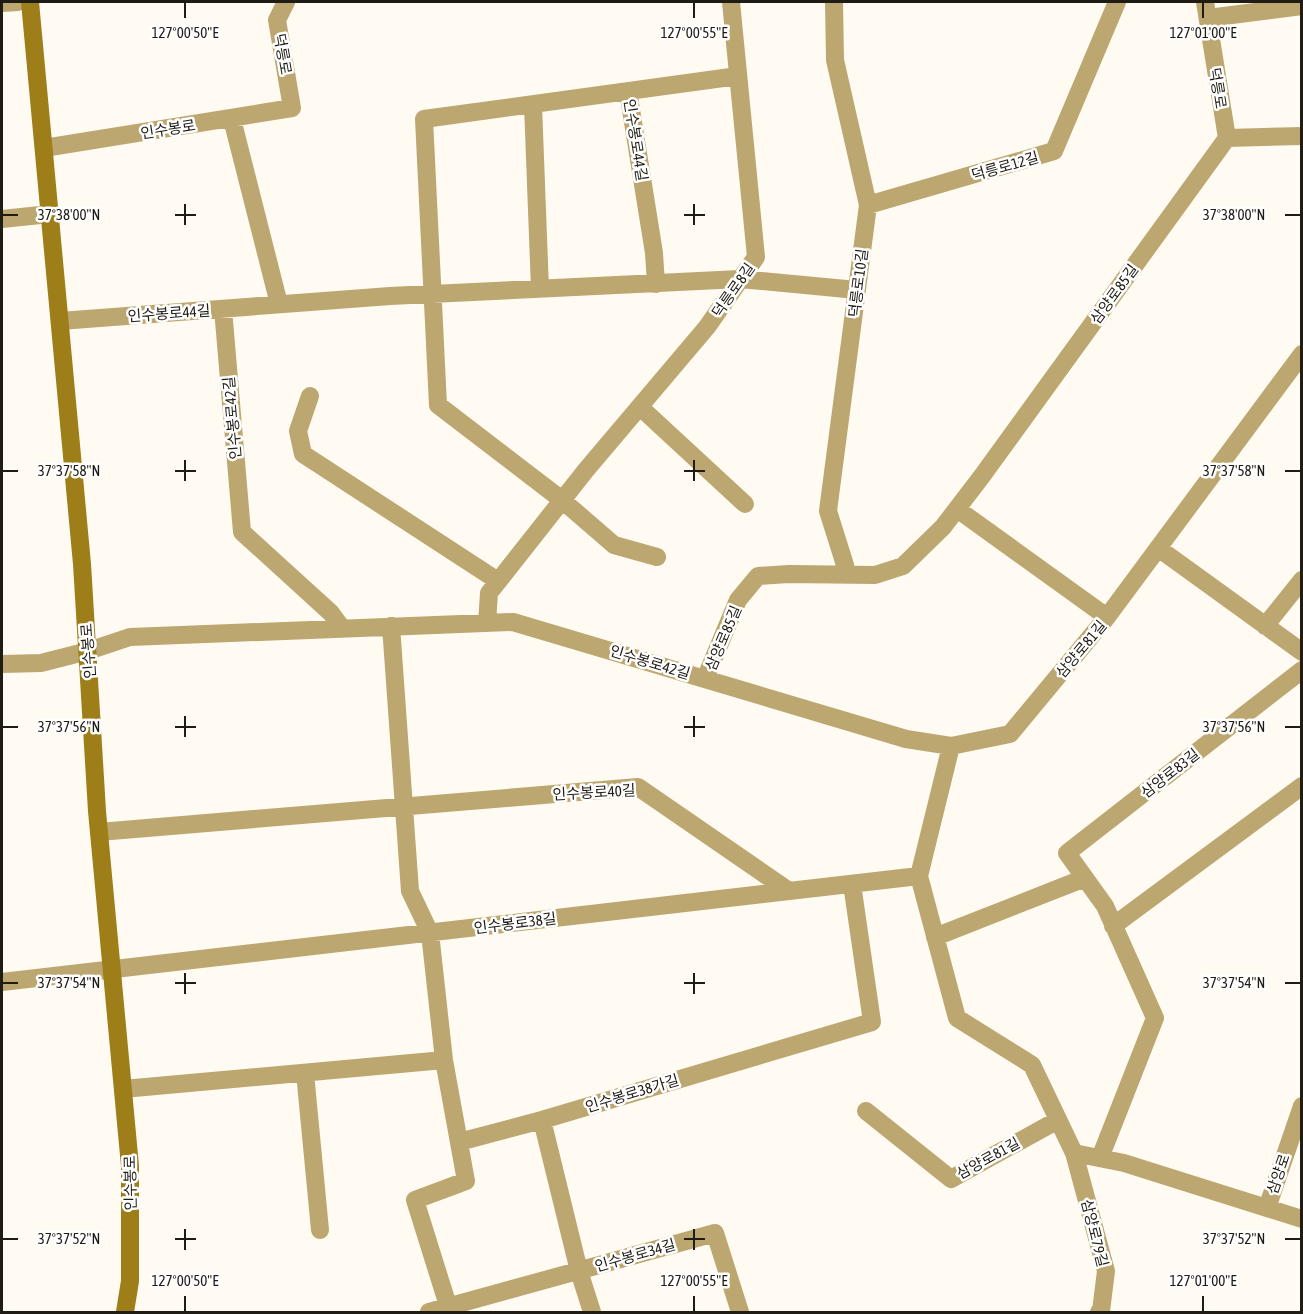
<svg xmlns="http://www.w3.org/2000/svg" width="1303" height="1314" viewBox="0 0 1303 1314" font-family="'Asap Condensed','Noto Sans KR',sans-serif">
	<rect width="100%" height="100%" fill="#fffbf2"/>
	<g fill="none" stroke-linecap="round" stroke-linejoin="round">
		<!-- street -->
		<path stroke="#bca770" stroke-width="18" d="M834,2L835,60L868,205L828,511L845,565
			M1205,2L1227,138
			M2,3L18,2
			M1208,18L1302,6
			M628,91L654,253L656,284
			M533,105L540,289
			M232,119L279,304
			M1227,138L1302,136
			M44,148L292,108L277,20L286,2
			M868,205L1054,151L1117,2
			M2,219L50,214
			M223,309L242,532L331,613L342,628
			M60,321L390,296L740,279L857,290
			M310,396L298,431L303,454L498,581
			M640,407L745,504
			M957,509L1107,617
			M1158,548L1302,652
			M657,557L614,545L562,500L438,405L424,119L738,76
			M487,623L489,593L586,470L707,327L756,257L731,2
			M391,626L410,891L430,933L444,1060L466,1181L415,1200L450,1312
			M1265,626L1302,580
			M2,664L41,663L88,651L130,637L513,622L906,739L951,746L1010,734L1107,617L1302,354
			M705,679L738,600L758,576L789,574L875,575L903,566L943,527L982,476L1227,138
			M951,746L919,876L957,1018L1032,1065L1074,1153L1124,1163L1302,1219
			M99,832L638,787L789,891
			M1113,926L1302,786
			M935,937L1085,878
			M2,982L919,876
			M305,1073L320,1230
			M123,1089L444,1060
			M866,1111L951,1179L1058,1120
			M542,1120L579,1271L592,1312
			M459,1142L542,1120L872,1022L852,884
			M1074,1153L1106,1271L1101,1311L1099,1312
			M1100,1158L1155,1018L1105,906L1067,853L1302,670
			M1267,1208L1302,1106
			M429,1312L715,1233L740,1312"/>
		<!-- secondary -->
		<path stroke="#9d7e18" stroke-width="18" d="M30,2L82,564L97,811L130,1166V1281L125,1312"/>
	</g>
	<!-- ticks -->
	<path fill="none" stroke="#1f1c14" stroke-width="2" d="M185,3V18M694,3V18M1203,3V18M185,204V225M694,204V225M3,215H18M175,215H196M684,215H705M1285,215H1300M185,460V481M694,460V481M3,471H18M175,471H196M684,471H705M1285,471H1300M185,716V737M694,716V737M3,727H18M175,727H196M684,727H705M1285,727H1300M185,973V994M694,973V994M3,983H18M175,983H196M684,983H705M1285,983H1300M185,1229V1250M694,1229V1250M3,1239H18M175,1239H196M684,1239H705M1285,1239H1300M185,1296V1311M694,1296V1311M1203,1296V1311"/>
	<g text-anchor="middle" dominant-baseline="central" stroke-width="5" stroke-linejoin="round" paint-order="stroke">
		<!-- street labels -->
		<g font-size="15" fill="#1f1c14" stroke="#fff">
			<text transform="translate(283 54) rotate(80)">덕릉로</text>
			<text transform="translate(1218 88) rotate(81)">덕릉로</text>
			<text transform="translate(168 129) rotate(-9)">인수봉로</text>
			<text transform="translate(636 140) rotate(81)">인수봉로44길</text>
			<text transform="translate(1005 166) rotate(-16)">덕릉로12길</text>
			<text transform="translate(858 283) rotate(-83)">덕릉로10길</text>
			<text transform="translate(733 290) rotate(-55)">덕릉로8길</text>
			<text transform="translate(1114 294) rotate(-54)">삼양로85길</text>
			<text transform="translate(169 313) rotate(-4)">인수봉로44길</text>
			<text transform="translate(232 418) rotate(-95)">인수봉로42길</text>
			<text transform="translate(723 638) rotate(-67)">삼양로85길</text>
			<text transform="translate(1081 649) rotate(-50)">삼양로81길</text>
			<text transform="translate(88 651) rotate(-94)">인수봉로</text>
			<text transform="translate(650 662) rotate(17)">인수봉로42길</text>
			<text transform="translate(1170 773) rotate(-38)">삼양로83길</text>
			<text transform="translate(594 792) rotate(-3)">인수봉로40길</text>
			<text transform="translate(515 923) rotate(-7)">인수봉로38길</text>
			<text transform="translate(632 1093) rotate(-17)">인수봉로38가길</text>
			<text transform="translate(988 1158) rotate(-29)">삼양로81길</text>
			<text transform="translate(1278 1174) rotate(-71)">삼양로</text>
			<text transform="translate(130 1183) rotate(-91)">인수봉로</text>
			<text transform="translate(1095 1233) rotate(76)">삼양로79길</text>
			<text transform="translate(635 1255) rotate(-16)">인수봉로34길</text>
		</g>
	</g>
	<g font-size="15" text-anchor="middle" fill="#1f1c14" stroke="#fff" stroke-width="5" stroke-linejoin="round" paint-order="stroke">
		<text x="185" y="38">127°00'50"E</text>
		<text x="694" y="38">127°00'55"E</text>
		<text x="1203" y="38">127°01'00"E</text>
		<text x="69" y="220">37°38'00"N</text>
		<text x="1234" y="220">37°38'00"N</text>
		<text x="69" y="476">37°37'58"N</text>
		<text x="1234" y="476">37°37'58"N</text>
		<text x="69" y="732">37°37'56"N</text>
		<text x="1234" y="732">37°37'56"N</text>
		<text x="69" y="988">37°37'54"N</text>
		<text x="1234" y="988">37°37'54"N</text>
		<text x="69" y="1244">37°37'52"N</text>
		<text x="1234" y="1244">37°37'52"N</text>
		<text x="185" y="1286">127°00'50"E</text>
		<text x="694" y="1286">127°00'55"E</text>
		<text x="1203" y="1286">127°01'00"E</text>
	</g>
	<!-- border -->
	<rect width="1303" height="1314" fill="none" stroke="#1f1c14" stroke-width="6"/>
</svg>
